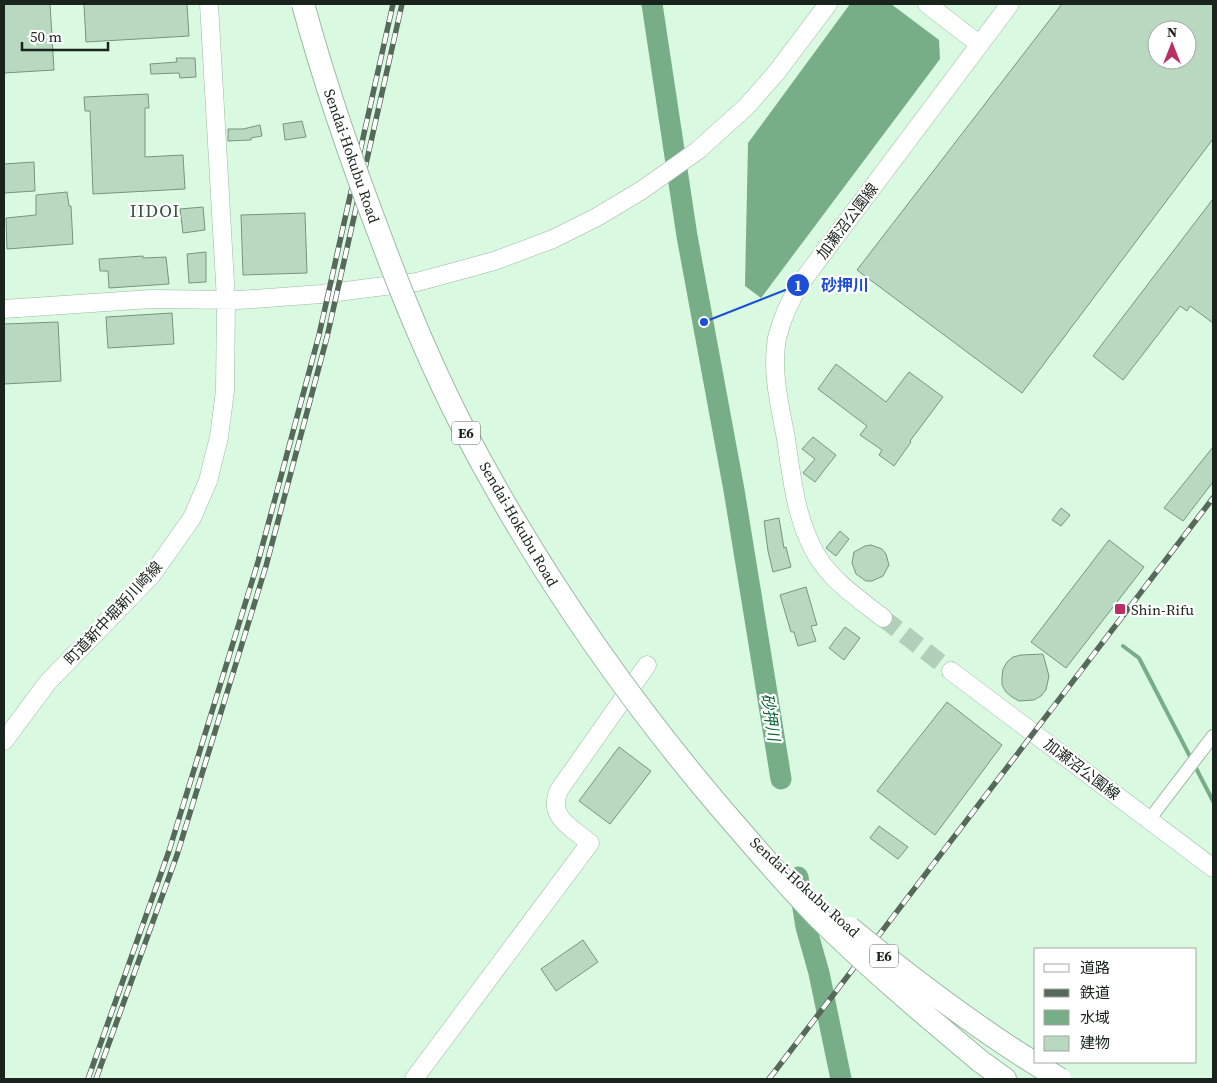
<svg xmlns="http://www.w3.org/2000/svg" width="1217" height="1083" viewBox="0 0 1217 1083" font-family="'Source Serif 4','Noto Sans JP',serif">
	<rect width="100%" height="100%" fill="#d9fae1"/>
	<!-- water -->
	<path fill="#77ae87" d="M850,4H891L939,40L940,59L761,298L745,286L748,143Z"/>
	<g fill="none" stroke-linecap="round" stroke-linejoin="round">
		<!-- stream -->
		<path stroke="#77ae87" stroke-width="4" d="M1123,646L1139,658L1213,801"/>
		<!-- river -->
		<path stroke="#77ae87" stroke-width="21" d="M652,4L687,236L734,490L781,779
			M798,877L806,927L819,973L841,1079"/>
	</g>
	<!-- building -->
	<path fill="#b8d8c0" stroke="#77957e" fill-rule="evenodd" d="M4,4H50L54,70L4,73Z
		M84,4H187L189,36L86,42Z
		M1062,4H1213V139L1022,393L857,270ZM1157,30H1187V60H1157Z
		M176,58H195L196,77L180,78L179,73L151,74L150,64L177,62Z
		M148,94L149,108H145V157L183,155L185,189L93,194L90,111H85L84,97Z
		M302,121L306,137L285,140L283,124Z
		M260,125L262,136L251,138V140L228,141V129H243Z
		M34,162L35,191L4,193V164Z
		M67,192L69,206H71L73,244L7,249L6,218L36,215V195Z
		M1213,199V323L1190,306L1187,311L1180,306L1123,380L1093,356Z
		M203,207L205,230L183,233L180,209Z
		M305,213L307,273L243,275L241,215Z
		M206,252V282L189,283L187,254Z
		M143,256V258L166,257L169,284L109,288L108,271H100L99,259Z
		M172,313L174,344L108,348L106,317Z
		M58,322L61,381L4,384V324Z
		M836,364L886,402L909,372L943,397L910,441L911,442L894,466L879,455L882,450L860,435L867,426L818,389Z
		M813,437L836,455L815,482L803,473L815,459L802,449Z
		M1213,447V482L1183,521L1164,508Z
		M1061,508L1070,515L1061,526L1052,520Z
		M779,518L784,548L786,547L791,567L773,572L768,551L764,521Z
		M840,531L849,539L836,556L826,548Z
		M1109,540L1144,567L1066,668L1031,642Z
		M871,545L882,549L886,554L889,565L883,576L872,581H866L856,574L852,563L854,552L865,546Z
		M806,587L817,625L811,626L816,641L798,646L794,632H791L780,595Z
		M845,627L860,638L844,660L829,648Z
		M1043,654L1049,676L1046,690L1041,696L1034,700L1019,701L1012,697L1006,692L1002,685V677L1003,669L1007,662L1013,657L1021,655Z
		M947,702L1002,745L935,835L877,791Z
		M619,747L651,771L610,824L579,801Z
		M879,826L908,847L898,859L870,838Z
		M583,940L598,962L556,991L541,969Z"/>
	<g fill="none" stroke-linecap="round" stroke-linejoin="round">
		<!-- secondary-tunnel -->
		<path stroke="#b2cfba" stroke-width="18" stroke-dasharray="18 9" stroke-linecap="butt" d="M883,618L951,671"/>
		<defs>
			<path id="street" d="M1149,820L1213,736"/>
			<path id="secondary" d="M927,4L979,44
				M4,309L151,299L239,300L321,294L417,282L494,261L553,239L597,217L642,190L697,151L746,107L776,73L828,4
				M883,618C859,599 833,582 817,556C796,521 792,479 786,439C780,406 771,372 777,338C782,317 791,298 803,280L1010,4
				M951,671L1213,868
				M4,741L48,682L151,576L192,518L208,481L219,437L225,391L226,300L209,4
				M414,1079L590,843C571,827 547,817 559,790L647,665"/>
			<path id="highway" d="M980,1061L1005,1079"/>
		</defs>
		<!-- street casing -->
		<use href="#street" stroke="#9ab9a2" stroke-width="14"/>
		<!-- secondary casing -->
		<use href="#secondary" stroke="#9ab9a2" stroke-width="19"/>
		<!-- highway casing -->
		<use href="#highway" stroke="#9ab9a2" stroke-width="24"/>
		<!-- street -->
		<use href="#street" stroke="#fff" stroke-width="12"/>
		<!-- secondary -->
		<use href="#secondary" stroke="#fff" stroke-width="18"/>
		<!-- highway -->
		<use href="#highway" stroke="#fff" stroke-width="22"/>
		<defs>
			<path id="rail" d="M88,1079L169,851L258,562L319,335L393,4
				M96,1079L177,855L266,566L327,337L402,4
				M769,1079L1213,498"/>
		</defs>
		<!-- rail casing -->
		<use href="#rail" stroke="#56695b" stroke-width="5.5"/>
		<!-- rail -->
		<use href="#rail" stroke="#fff" stroke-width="4" stroke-dasharray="11" stroke-linecap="butt"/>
		<defs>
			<path id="highway-bridge" d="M303,4C325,84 352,163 382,241C405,303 431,365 461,424C532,561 619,688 719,806C751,843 782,880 817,916C868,967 924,1014 980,1061
				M850,928C917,983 986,1035 1060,1079"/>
		</defs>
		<!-- highway-bridge casing -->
		<use href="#highway-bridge" stroke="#9ab9a2" stroke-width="24" stroke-linecap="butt"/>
		<!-- highway-bridge -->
		<use href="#highway-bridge" stroke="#fff" stroke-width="22"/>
	</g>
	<!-- markers -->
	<rect fill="#ba2e63" stroke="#fff" stroke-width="2" x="1114" y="603" width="12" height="12" rx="2.5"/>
	<g text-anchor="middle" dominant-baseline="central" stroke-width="4.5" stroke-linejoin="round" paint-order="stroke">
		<!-- shield labels -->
		<g fill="#fff" stroke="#5d6660" stroke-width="1">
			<rect x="452" y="421.5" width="28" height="23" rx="4"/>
			<rect x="870" y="944.5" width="28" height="23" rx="4"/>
		</g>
		<g font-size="14" font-weight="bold" fill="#18241c">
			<text x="466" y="433">E6</text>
			<text x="884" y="956">E6</text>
		</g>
		<!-- street labels -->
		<g font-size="15" fill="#18241c" stroke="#fff">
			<text transform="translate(352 156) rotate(71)">Sendai-Hokubu Road</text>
			<text transform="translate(847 221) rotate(-53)">加瀬沼公園線</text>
			<text transform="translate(519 524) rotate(60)">Sendai-Hokubu Road</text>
			<text transform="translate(113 613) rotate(-47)">町道新中堀新川崎線</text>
			<text transform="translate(1082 769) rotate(37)">加瀬沼公園線</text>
			<text transform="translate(805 887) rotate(42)">Sendai-Hokubu Road</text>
		</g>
		<!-- poi labels -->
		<g font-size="15" fill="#18241c" stroke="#fff" text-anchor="start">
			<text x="1131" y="609">Shin-Rifu</text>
		</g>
		<!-- water labels -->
		<g font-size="16" font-style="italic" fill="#0b6636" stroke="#fff">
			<text transform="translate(771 717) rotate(81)">砂押川</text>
		</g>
		<!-- quarter labels -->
		<g font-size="18" letter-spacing="1" fill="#385340" stroke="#fff">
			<text x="155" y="210">IIDOI</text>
		</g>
	</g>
	<!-- callouts -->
	<path fill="none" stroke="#1d4ed8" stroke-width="2" d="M704 322L798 285"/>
	<g fill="#1d4ed8" stroke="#fff" stroke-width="2">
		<circle cx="704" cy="322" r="5"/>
		<circle cx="798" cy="285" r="12"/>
	</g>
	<g font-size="15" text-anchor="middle" font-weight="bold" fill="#fff">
		<text x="798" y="291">1</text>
	</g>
	<g font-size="16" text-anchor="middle" font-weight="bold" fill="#1d4ed8" stroke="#fff" stroke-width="4.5" stroke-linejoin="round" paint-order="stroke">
		<text x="845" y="291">砂押川</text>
	</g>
	<!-- border -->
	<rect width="1217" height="1083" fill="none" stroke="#18241c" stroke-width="10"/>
	<!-- legend -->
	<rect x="1034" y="948" width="162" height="115" fill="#ffffff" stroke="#a3a7a4"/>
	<rect x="1044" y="964" width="25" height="8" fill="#ffffff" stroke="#a3a7a4"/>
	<text x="1080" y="973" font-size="15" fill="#18241c">道路</text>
	<rect x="1044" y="989" width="25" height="8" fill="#56695b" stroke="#a3a7a4"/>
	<text x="1080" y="998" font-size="15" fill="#18241c">鉄道</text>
	<rect x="1044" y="1010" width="25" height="15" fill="#77ae87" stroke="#a3a7a4"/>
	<text x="1080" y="1023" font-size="15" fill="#18241c">水域</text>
	<rect x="1044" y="1036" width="25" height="15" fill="#b8d8c0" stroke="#a3a7a4"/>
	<text x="1080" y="1048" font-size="15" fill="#18241c">建物</text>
	<!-- north arrow -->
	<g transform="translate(1172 45)"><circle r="24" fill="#ffffff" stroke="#a3a7a4"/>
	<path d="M0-4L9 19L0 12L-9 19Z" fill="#ba2e63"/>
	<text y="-8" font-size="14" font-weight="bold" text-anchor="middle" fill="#18241c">N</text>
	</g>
	<!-- scale -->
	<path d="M22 42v8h86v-8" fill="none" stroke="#18241c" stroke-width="2.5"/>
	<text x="30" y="42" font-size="15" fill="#18241c" stroke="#ffffff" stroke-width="4" paint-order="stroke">50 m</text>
</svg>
